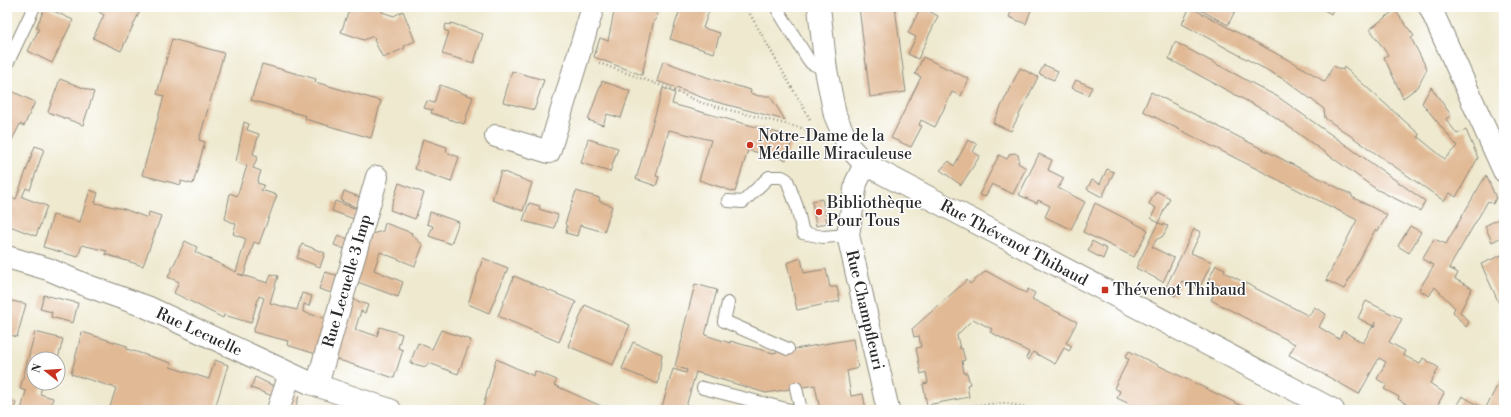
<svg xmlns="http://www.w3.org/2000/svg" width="1511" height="417" viewBox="0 0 1511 417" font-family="'Libre Bodoni',serif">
	<rect width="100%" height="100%" fill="#fff"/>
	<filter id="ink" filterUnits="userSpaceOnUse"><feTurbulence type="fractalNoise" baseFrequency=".025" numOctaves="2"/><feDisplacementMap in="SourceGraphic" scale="8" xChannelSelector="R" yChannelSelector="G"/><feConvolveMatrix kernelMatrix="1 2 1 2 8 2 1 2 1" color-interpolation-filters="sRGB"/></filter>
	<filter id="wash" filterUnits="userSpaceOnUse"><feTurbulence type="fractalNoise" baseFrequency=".012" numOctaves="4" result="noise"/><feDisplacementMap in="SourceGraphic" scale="16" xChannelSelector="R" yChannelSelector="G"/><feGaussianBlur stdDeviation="0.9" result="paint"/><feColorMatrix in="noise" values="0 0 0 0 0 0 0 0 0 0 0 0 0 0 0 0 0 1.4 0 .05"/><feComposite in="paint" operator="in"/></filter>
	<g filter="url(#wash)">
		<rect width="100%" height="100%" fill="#eee9cf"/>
		<g id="blocks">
			<!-- building -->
			<path fill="#e1b995" d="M45,7L73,20L52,63L28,51L39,29L36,28Z
				M102,7H131L140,11L121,51L93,38L104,15L99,12Z
				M350,7H381L382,12L394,16L403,11L415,41L404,46L405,48L383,58L374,40L375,39L373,36L364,40L341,32Z
				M615,7H658L656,20H654L642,75L594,57L600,38L608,41Z
				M681,7L710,8L703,28L720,33L714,53L670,39Z
				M859,7H895L906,92L870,97Z
				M921,7L938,16L918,59L908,54L916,37L908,33Z
				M1013,7H1032L1026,24L1009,17Z
				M1190,7L1305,69L1325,82L1333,66L1343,70L1344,67L1419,134L1418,137L1445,159L1457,146L1422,103L1431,87L1451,115L1446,119L1457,134L1466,130L1478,158L1456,197L1450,193L1444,201L1325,118L1324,109L1287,81L1182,24Z
				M1195,7H1229L1235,11L1228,25Z
				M1319,7H1334L1331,14Z
				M1395,10L1414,36L1411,38L1427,69L1418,87L1403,98L1384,57L1388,55L1370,29Z
				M451,23L483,34L474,63L442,54L449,32L444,30L446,24L450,25Z
				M172,39L224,53L199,140L205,142L193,184L181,181V185L142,175L164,96L157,94Z
				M1175,42L1278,97L1425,201L1420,211L1376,189L1271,114L1169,59Z
				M923,57L969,79L961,96L952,92L935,127L921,120L919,125L922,126L911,147L891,138L921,77L915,74Z
				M663,61L712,79L751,90L750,93L759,96H770L785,120L709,100L657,81Z
				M262,64L316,79L315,82L381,101L371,138L305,119L306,116L251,100Z
				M1044,65L1058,71L1054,80L1039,74Z
				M1020,68L1038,77L1011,131L993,123Z
				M512,71L544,80L534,110L503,102Z
				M60,79L94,92L83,125L48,112Z
				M1076,80L1092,87L1088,95L1072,88Z
				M602,81L630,91L621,118L607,114L603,125L588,120Z
				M440,85L473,97L464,124L431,113L432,110L424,108L427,101L434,103Z
				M663,88L675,93L672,104L793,137L786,160L748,150L735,192L699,180L711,140L669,130L656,176L659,177L656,186L636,179Z
				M7,89L35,102L24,126L20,124L12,140L7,138Z
				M1151,92L1352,195V197L1387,215L1378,231L1375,230L1344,289L1326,280L1357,220L1143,111Z
				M244,122L249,124L247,130L259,134L253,154L258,156L253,168L261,171L257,183L264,185L261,190L277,195L259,244L254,242L244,275L238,274L268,283L271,274L278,276L270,303L297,310L302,293L312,296L309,306L304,304L303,312L330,320L319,355L287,345L288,341L253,332L264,298L259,296L251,323L224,315L223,318L174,293L179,282L168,277L185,241L197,247L195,252L236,272L246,239L233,234L236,224L225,219L230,193L237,196L247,166L236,162Z
				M423,139L447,147L446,152L459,157L451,182L415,169Z
				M588,139L618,148L610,172L581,163Z
				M968,140L977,144L973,152L980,156L961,185L940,170L949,161L954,166Z
				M35,146L44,149L30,190L26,188L22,197L47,206L36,236L7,225L8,219L7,218V196L16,199Z
				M1015,153L1018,155L1019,158L1018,163L1026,168L1013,194L992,184L985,197L979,195L999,155L1007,159L1010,154Z
				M1039,154L1052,160L1048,170L1064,178L1058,188L1085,202L1071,229L1045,217L1050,206L1038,200L1037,203L1019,195Z
				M1107,169L1114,172L1102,197L1087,189L1092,180L1100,184Z
				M501,171L532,183L523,211L492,200Z
				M1486,175L1496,198L1493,204L1488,201L1449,268L1458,273L1455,279L1472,288L1460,312L1469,322L1466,327L1453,312L1455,308L1435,287L1429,296L1419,290L1434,265L1422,259L1434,239L1446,244Z
				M399,183L424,193L415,219L390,210Z
				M90,190L98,193L95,203L124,209L148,218L149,212L161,216L143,266L105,254L107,251L82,245L78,257L43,247L53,215L80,222Z
				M344,191L362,198L358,208L341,201Z
				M576,191L600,198L599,201L612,206L604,232L580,225L577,236L566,233L567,226L565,224Z
				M1156,191L1170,198L1158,223L1151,218L1156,208L1149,204Z
				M822,199L827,223L816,226L812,201Z
				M335,201L357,209L354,219L332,211Z
				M529,203L540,206L539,209L558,215L554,229L523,221Z
				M1095,203L1148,230L1134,257L1083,232Z
				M430,212L459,222L451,244L429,236L433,226L427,224Z
				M1504,216V236L1492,242L1485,226Z
				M385,223L412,233L411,234L423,245L415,266L380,252L374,270L403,282L398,297L355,281L368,235L383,231Z
				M1158,223L1168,226L1163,236L1156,240L1152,247L1174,258L1163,282L1136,268Z
				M1410,226L1421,232L1409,253L1398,246Z
				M1194,229L1201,232L1191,253L1212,262L1199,289L1182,281L1175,296L1164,291Z
				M338,235L353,241L350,251L334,245Z
				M1092,241L1107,249L1103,259L1088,251Z
				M302,244L325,253L320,267L297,258Z
				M1504,254V314L1481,264Z
				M483,258L508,268L489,313L468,304Z
				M801,258L804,273L826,269L830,287H837L840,301L797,310L787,263Z
				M1216,265L1225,269L1224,272L1309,316L1314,307L1326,314L1319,327L1339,339L1343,331L1363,343L1373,326L1374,328L1376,322H1375L1373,326L1358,318L1366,301L1402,319L1389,342L1405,351L1403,355L1420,364L1423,358L1439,368L1430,383L1444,393L1435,410H1417L1398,399L1399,397L1384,389L1387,385L1377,379L1386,362L1379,358L1359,394L1289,355L1295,344L1211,300L1218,285L1208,281Z
				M986,271L1026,293L1028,289L1035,293L1032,299L1077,322L1066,343L1072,346L1069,351L1064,348L1055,364L1033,352L1029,360L1026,358L1029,352L990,332L992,329L973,319L957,335L960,349L962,348L965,360L962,361L964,373H967L970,384L967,385L969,397L927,405L923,384L928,383L926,372L921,374L916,348L921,347L919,336L914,337L912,329L967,280L970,284Z
				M325,272L343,277L338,295L319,289Z
				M514,276L576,302L559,342L498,316Z
				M695,284L717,290L705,335L730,343V341L773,353L788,349L789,350L853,339L858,368L847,371L851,396L863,394L866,410H820L815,385L766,393L696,372L685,410H661L673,369L686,373L687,370L675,366L683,336L682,335Z
				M44,295L78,303L73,323L51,317L52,312L40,309Z
				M350,298L368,305L365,313L361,311L355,330L358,331V330L377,336L380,327L402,334L398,348L403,350L394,378L333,358Z
				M7,300L26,304L17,337L7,334Z
				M585,305L630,325L613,365L568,346Z
				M441,330L471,340L458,374L429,363L426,367L410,363L418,343L432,349Z
				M35,332L63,339L58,359H34V383H43L40,394L53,398L50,410H21L26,391L20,389Z
				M82,332L127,346V349L171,363L170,367L209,379L215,360L228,365L216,405L231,410H109L116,388L71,374Z
				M633,342L662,354L658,384L622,369Z
				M1129,351L1250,410H1142L1117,398L1120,391L1114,388L1129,359L1125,358Z
				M496,359L534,376L535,371L557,380L554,385L610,410H490L483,407Z
				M1504,373V410H1454L1462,396L1485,409Z
				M255,377L274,386L273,396L251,388Z
				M291,393L299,396L296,405L305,408L304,410H285Z
				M8,400L16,402L14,410H7Z"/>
		</g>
	</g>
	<g filter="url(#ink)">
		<use href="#blocks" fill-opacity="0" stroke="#8c8a7d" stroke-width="1"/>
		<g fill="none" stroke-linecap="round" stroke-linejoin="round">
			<defs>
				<path id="service" d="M776,7L808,59L811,63L826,70
					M7,64L34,7
					M728,201L743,202L769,177H782L787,180L797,207L803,233L823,237L848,235
					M728,303L724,321L788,349
					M703,388L790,410
					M796,388L801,410"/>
				<path id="minor" d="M1430,7L1504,171
					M496,136L549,152L593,7
					M865,164L856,183L848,235L888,410
					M7,257L48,269L88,286L147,307L310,383L390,410
					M317,385L377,177
					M278,410L290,374"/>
				<path id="tertiary" d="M819,7L826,70L835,115L849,147L865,164L1333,410"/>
			</defs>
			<!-- service casing -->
			<use href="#service" stroke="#8c8a7d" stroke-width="14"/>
			<!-- minor casing -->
			<use href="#minor" stroke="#8c8a7d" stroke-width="24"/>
			<!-- tertiary casing -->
			<use href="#tertiary" stroke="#8c8a7d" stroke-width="24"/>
			<!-- path -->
			<path stroke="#8c8a7d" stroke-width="2.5" stroke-dasharray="1 3" stroke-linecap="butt" d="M746,7L811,121
				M599,63L673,90L702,103L817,132
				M944,410L976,405L1006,403L1034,410"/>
			<!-- service -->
			<use href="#service" stroke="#fff" stroke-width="12"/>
			<!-- minor -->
			<use href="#minor" stroke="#fff" stroke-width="22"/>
			<!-- tertiary -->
			<use href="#tertiary" stroke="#fff" stroke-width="22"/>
		</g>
	</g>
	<!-- markers -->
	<g fill="#c8321e" stroke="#fff" stroke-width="1.5">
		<circle cx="750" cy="145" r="4"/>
		<circle cx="819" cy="212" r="4"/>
		<rect x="1101" y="286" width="8" height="8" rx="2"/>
	</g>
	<g text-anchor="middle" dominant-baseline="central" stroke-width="3" stroke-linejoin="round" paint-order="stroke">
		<!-- poi labels -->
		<g font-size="16" fill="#2b2b2b" stroke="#fff" text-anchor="start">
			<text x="758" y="136">Notre-Dame de la<tspan x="758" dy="18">Médaille Miraculeuse</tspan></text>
			<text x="827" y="203">Bibliothèque<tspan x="827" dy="18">Pour Tous</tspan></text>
			<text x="1113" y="290">Thévenot Thibaud</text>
		</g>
		<!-- street labels -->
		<g font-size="16" fill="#2b2b2b" stroke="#fff">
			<text transform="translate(1014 243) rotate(28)">Rue Thévenot Thibaud</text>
			<text transform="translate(347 281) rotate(-74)">Rue Lecuelle 3 Imp</text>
			<text transform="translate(865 310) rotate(77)">Rue Champfleuri</text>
			<text transform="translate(199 332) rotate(25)">Rue Lecuelle</text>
		</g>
	</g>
	<!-- margin -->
	<rect width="1511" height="417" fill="none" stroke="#fff" stroke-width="24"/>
	<!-- north arrow -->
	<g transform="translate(46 371) rotate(287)"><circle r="19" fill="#ffffff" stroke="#aaaaaa"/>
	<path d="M0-3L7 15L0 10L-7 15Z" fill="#c8321e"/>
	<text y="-6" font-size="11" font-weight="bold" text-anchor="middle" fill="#2b2b2b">N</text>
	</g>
</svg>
